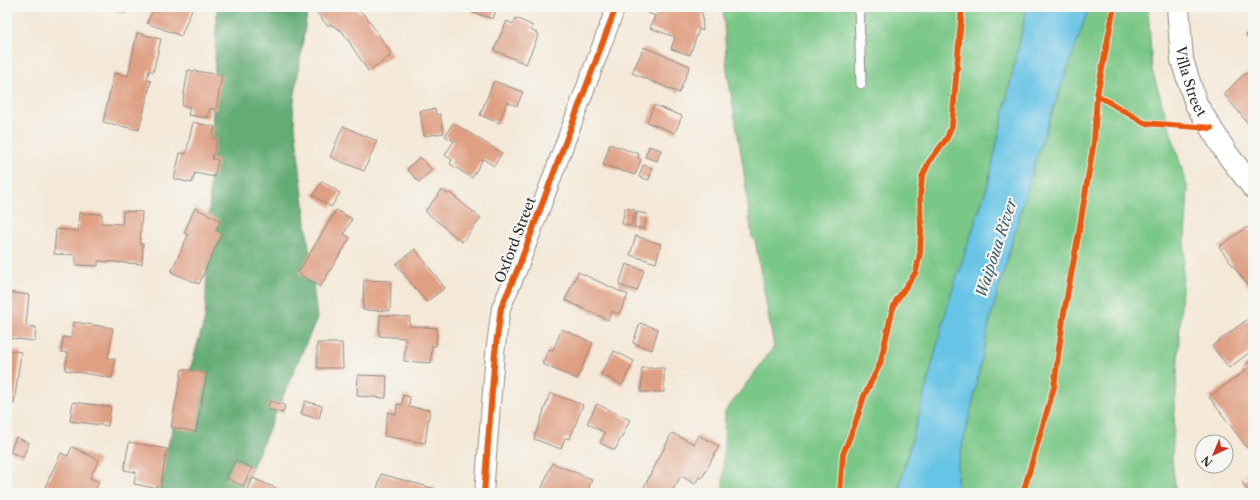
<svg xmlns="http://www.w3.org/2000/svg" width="1260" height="500" viewBox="0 0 1260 500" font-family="'Libre Caslon Text',serif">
	<rect width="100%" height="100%" fill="#f6f6f2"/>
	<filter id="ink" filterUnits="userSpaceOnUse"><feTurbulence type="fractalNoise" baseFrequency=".025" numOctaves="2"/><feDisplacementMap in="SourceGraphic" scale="8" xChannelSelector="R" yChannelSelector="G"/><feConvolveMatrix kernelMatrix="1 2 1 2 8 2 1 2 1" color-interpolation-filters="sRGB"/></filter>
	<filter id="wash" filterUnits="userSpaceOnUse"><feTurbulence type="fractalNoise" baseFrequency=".012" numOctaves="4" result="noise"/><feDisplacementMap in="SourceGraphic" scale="16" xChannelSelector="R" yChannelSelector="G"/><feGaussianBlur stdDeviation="0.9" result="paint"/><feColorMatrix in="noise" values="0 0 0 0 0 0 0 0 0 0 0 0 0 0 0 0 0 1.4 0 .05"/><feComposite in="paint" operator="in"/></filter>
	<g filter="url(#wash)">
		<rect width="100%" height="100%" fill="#f4e8d7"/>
		<!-- green -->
		<path fill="#7ac887" stroke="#527a59" d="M723,7H1027L988,184L950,297L899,489V493H723L725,412L774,347L755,240L752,237L743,165L727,70Z
			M1089,7H1148L1152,70L1188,189L1172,459L1176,493H957V467L973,401L990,319L1035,161Z"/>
		<!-- forest -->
		<path fill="#63ac74" stroke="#476c50" d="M217,7H308L293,108L317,318L241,493H154L205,318Z"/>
		<!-- water -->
		<path fill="#68c4e6" stroke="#4a7888" d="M1027,7H1089L1035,161L990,319L973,401L957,467V493H899V489L950,297L988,184Z"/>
		<g id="blocks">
			<!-- building -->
			<path fill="#df9f82" d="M103,7H127L125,13Z
				M154,7H193L181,36L147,23Z
				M321,7H353L366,16L392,55L368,71L342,31L330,24L328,26L316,12Z
				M474,7H497L493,19L472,12Z
				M650,7H686L702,13L703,31L699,29L690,55L671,49L675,37L650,28L655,16L648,13Z
				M516,18L533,26L531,30L539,34L526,64L494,50L507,21L513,24Z
				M1253,29V44L1246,35Z
				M137,33L161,39L153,72L149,70L147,80L151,81L139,130L103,122L114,73L128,76Z
				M644,47L690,66L679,93L632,73Z
				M188,70L222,75L216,110L210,108L208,118L188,115L190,107L182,106Z
				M1253,70V124L1250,126L1224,94L1243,75Z
				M494,81L523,92L517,106L507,102L499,123L480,115Z
				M654,105L682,116L675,133L647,122Z
				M435,109L436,115L440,114L444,133L424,136L420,111Z
				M193,122L215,127L212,138L217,139L212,159L218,160L214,177L195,173L192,183L174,179L180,153L186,154Z
				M453,123L502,153L494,166L483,159L472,178L450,164L452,160L445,155L454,141L445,136Z
				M343,126L377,141L364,171L330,157Z
				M610,144L639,154L638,158L641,159L635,175L603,165Z
				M649,146L661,150L657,161L645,157Z
				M420,157L432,170L419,182L407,169Z
				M643,165L652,168L649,180L639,177Z
				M322,181L340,193L331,207L313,195Z
				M442,190L448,194L450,193L481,218L462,242L425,211Z
				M195,208L220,220L216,230L222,233L199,284L171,272L188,235L184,233Z
				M625,208L635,210L631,226L622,224Z
				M336,210L352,219L344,234L350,238L320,287L298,273Z
				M123,211L142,212L140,244H143L142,264L98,261V266L76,265V255L54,254L56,229L78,231L79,213L102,214V223L122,224Z
				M637,212L647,214L644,229L634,227Z
				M1247,227L1253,235V292L1219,247Z
				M636,236L661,244L656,263L630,255Z
				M415,249L445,288L426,302L396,264Z
				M626,264L644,270L637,291L619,285Z
				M578,272L628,295L619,314L612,311L608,320L565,300Z
				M364,280L391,281L390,311L363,310Z
				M7,292L29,295L26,326L36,327L35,341L7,338Z
				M380,315L410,317L409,326L437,328L436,346H432L431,363L404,361L406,338L379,336Z
				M1253,315V350L1229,368L1212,346Z
				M74,322L113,328L108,358L115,359L112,378L65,370L68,353L61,352L63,337L71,338Z
				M640,323L658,329L652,350L633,343Z
				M562,329L593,343L577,379L542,364L549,349L553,350Z
				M317,343H342L343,368H317Z
				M7,350L21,352L14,404L7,403Z
				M614,351L634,361L622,385L601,374Z
				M1253,359V451L1251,453L1209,397L1246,370L1243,367Z
				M642,368H664V392H641Z
				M182,369L207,373L196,432L171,427Z
				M358,375L387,376L386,398L357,396Z
				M550,393L583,405L570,439L565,438L561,449L534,439Z
				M403,395L410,397L409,407L430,410L425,443L384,436L388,412L396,414L397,404L402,405Z
				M270,401L285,405L283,413L267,409Z
				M305,401L322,406L319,419L301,414Z
				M73,402L111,407L108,426L70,421Z
				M597,404L630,420L615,450L600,443L605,433L587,423Z
				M672,433L694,444L698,435L719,446L702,478L699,477L695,484L681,476L671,493H651L643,489Z
				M16,437L29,443L23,457L10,452Z
				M129,442L167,449L160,489L134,484L136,472L124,470Z
				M72,447L99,460L90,478L99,482L94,493H42L61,453L68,456Z
				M235,460L252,468L243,486L226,478Z
				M552,463L592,479L587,493H540Z
				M381,474L436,489L434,493H376Z
				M1253,474V493H1250L1242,482Z
				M253,478L280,490L278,493H245Z"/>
		</g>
	</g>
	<g filter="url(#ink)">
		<use href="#blocks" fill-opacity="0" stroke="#908a81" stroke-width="1"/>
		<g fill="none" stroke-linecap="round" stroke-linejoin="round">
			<defs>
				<path id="service" d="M859,7L861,84"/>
				<path id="minor" d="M484,493L495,353L501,308L517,271L616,7"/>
				<g id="tertiary">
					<path id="s1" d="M1178,7L1182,60L1196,104L1227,154L1253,187"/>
				</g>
			</defs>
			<!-- service casing -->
			<use href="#service" stroke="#908a81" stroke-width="11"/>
			<!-- minor casing -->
			<use href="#minor" stroke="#908a81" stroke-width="20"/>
			<!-- tertiary casing -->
			<use href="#tertiary" stroke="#908a81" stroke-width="24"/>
			<!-- service -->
			<use href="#service" stroke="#fff" stroke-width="9"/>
			<!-- minor -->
			<use href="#minor" stroke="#fff" stroke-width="18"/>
			<!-- tertiary -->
			<use href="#tertiary" stroke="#fff" stroke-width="22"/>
			<defs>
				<path id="cycleway" d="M1114,7L1097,95L1144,123L1211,128
					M484,493L495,353L501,308L517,271L616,7
					M840,493L843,454L855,424L864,396L880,364L892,311L896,301L916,272L920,253L921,231L920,197L922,177L929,162L947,138L952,125L962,7
					M1023,493L1054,387L1063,318L1078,237L1094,141L1097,95"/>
			</defs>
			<!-- cycleway casing -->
			<use href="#cycleway" stroke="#f6f6f2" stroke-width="8"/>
			<!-- cycleway -->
			<use href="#cycleway" stroke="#e8590c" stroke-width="6"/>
		</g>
	</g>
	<g text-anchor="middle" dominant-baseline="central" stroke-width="4" stroke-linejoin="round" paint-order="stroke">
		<!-- street labels -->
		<g font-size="14" fill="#2b2b2b" stroke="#f6f6f2">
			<text stroke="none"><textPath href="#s1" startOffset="76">Villa Street</textPath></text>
			<text transform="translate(515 240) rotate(-69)">Oxford Street</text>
		</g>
		<!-- water labels -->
		<g font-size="15" font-style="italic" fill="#3d5963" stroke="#f6f6f2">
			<text transform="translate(996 248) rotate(-72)">Waipōua River</text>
		</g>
	</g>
	<!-- margin -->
	<rect width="1260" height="500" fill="none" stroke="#f6f6f2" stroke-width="24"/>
	<!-- north arrow -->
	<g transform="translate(1214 454) rotate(224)"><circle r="19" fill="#f6f6f2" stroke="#a5a5a2"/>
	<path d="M0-3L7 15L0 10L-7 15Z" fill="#c8321e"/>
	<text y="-6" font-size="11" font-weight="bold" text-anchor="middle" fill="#2b2b2b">N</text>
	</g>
</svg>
